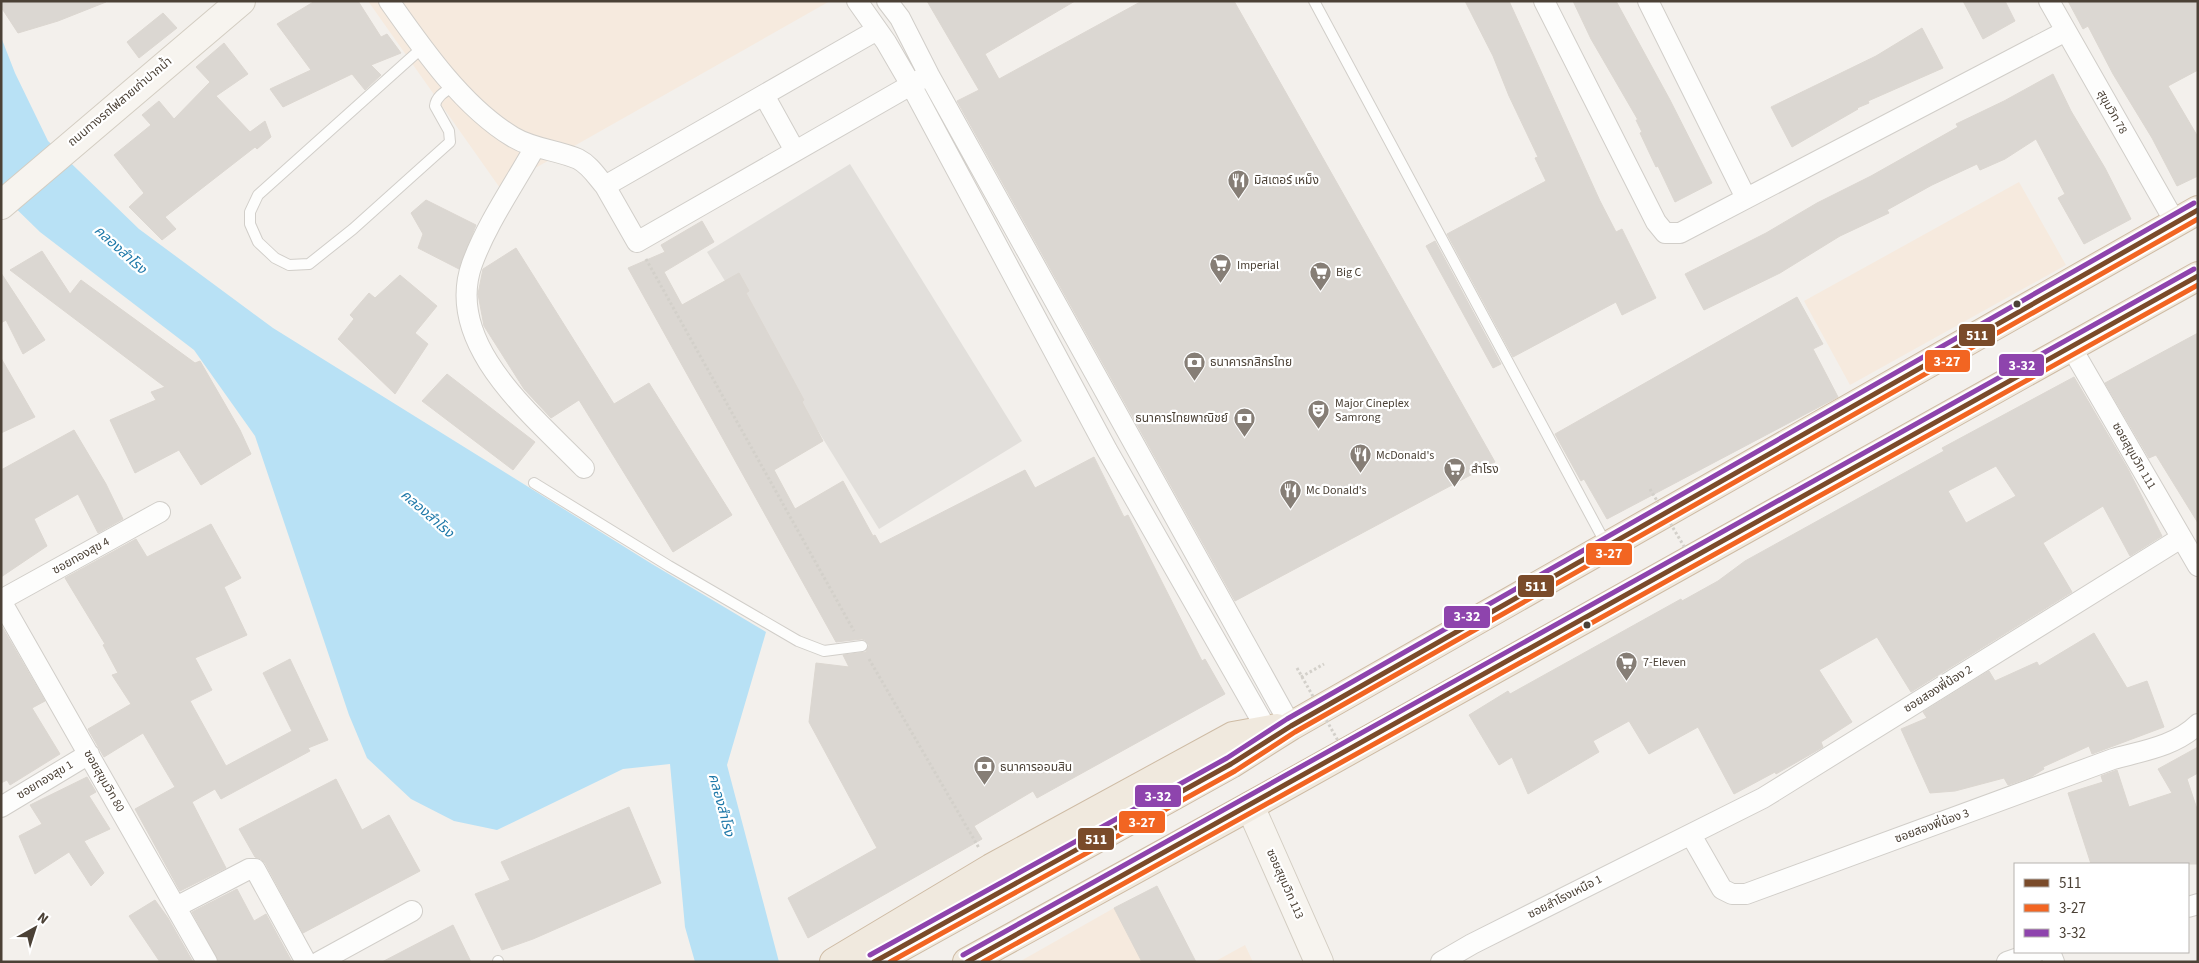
<svg xmlns="http://www.w3.org/2000/svg" width="2199" height="963" viewBox="0 0 2199 963" font-family="'Source Sans 3','Noto Sans Thai',sans-serif">
	<rect width="100%" height="100%" fill="#f3f0ec"/>
	<!-- commercial -->
	<path fill="#f6eade" d="M368,1H830L500,188Z
		M2019,182L2066,265L1850,385L1804,301Z
		M1114,908L1142,962H1019Z
		M1245,945L1253,962H1214Z"/>
	<!-- parking -->
	<path fill="#e2dfdb" d="M850,164L1022,441L879,529L707,252Z"/>
	<!-- water -->
	<path fill="#b8e1f5" d="M1,37L15,73L48,141L139,229L273,328L652,564L766,632L727,765L779,962H695L685,927L670,764L623,769L497,830L454,821L411,799L367,758L349,715L255,436L194,350L40,232L1,194Z"/>
	<!-- building -->
	<path fill="#dbd7d2" stroke="#dcd7d1" fill-rule="evenodd" d="M1,1H106V2L58,21L18,33L1,7Z
		M315,1H358L381,37L387,34L401,53L371,65L381,75L365,90L352,74L283,107L270,89L311,70L277,24Z
		M927,1H1075L985,54L999,79L1142,1H1234L1495,462L1235,601L957,101L979,90Z
		M1465,1H1509L1600,201L1616,232L1622,229L1656,298L1622,315L1616,302L1513,357L1447,234L1546,181L1535,158L1538,157L1509,96L1493,56Z
		M1573,1H1616L1670,100L1712,183L1675,202L1658,166L1656,167L1640,133L1642,132L1636,120H1638L1591,39Z
		M1963,1H2005L2015,21L1983,39Z
		M2068,1H2198V70L2168,86L2198,137V176L2177,186L2152,138L2113,74L2088,26L2083,29Z
		M163,13L177,28L139,58L127,42Z
		M1922,28L1943,68L1868,101L1869,103L1857,108L1858,109L1792,147L1771,107L1876,56Z
		M224,43L248,74L216,96L250,132L265,121L271,137L257,149L255,147L165,217L176,229L162,240L129,207L144,193L114,155L151,125L142,115L159,101L174,119L210,82L196,67Z
		M2053,74L2071,111L2105,168L2131,219L2084,244L2058,198L2065,194L2036,139L2005,159L1980,170L1977,164L1932,185L1887,210L1889,213L1840,236L1780,273L1704,310L1685,274L1766,233L1817,203L1871,176L1958,127L1956,124L2004,101Z
		M426,200L476,225L459,269L418,248L423,234L411,213Z
		M702,221L714,242L664,272L682,305L739,273L749,291L746,293L804,400L802,402L823,441L774,470L795,509L843,481L873,536L875,535L880,544L1025,470L1035,488L1094,457L1124,517L1128,515L1202,661L1205,659L1225,694L1037,798L1033,791L974,826L982,839L808,938L788,898L877,848L809,722L816,663L849,667L843,655L866,652L869,645L865,640L862,639L836,642L628,268L665,252L661,245Z
		M1435,241L1501,364L1493,368L1426,246Z
		M516,248L614,404L649,383L732,515L673,552L579,400L551,418L524,389L484,326L478,294L483,269Z
		M42,251L70,294L81,280L195,363L200,361L240,430L251,454L201,485L179,450L135,473L110,420L156,400L151,392L165,387L10,270Z
		M1,273L45,340L23,354L6,320L1,323Z
		M400,275L437,306L415,333L428,344L395,394L338,339L354,319L350,315L369,293L375,298Z
		M1797,297L1823,344L1813,349L1838,397L1607,519L1584,479L1581,481L1555,434Z
		M2198,333V523L2156,455L2149,458L2105,383Z
		M1,358L35,417L1,433Z
		M447,374L535,442L513,470L422,401Z
		M2074,377L2128,469L2162,536L2130,556L2103,506L2043,543L2072,592L1911,692L1877,637L1819,670L1852,722L1821,742L1823,747L1811,754L1776,774L1775,772L1734,794L1698,727L1649,754L1629,721L1593,741L1599,752L1528,794L1512,757L1499,765L1469,715L1508,691L1510,694L1681,599L1682,601L1718,581L1745,561L1944,451L1942,448ZM1996,466L2016,496L1966,523L1948,491Z
		M74,430L106,484L123,519L98,533L78,494L34,519L47,546L1,577V470Z
		M211,524L241,578L224,587L247,635L195,658L212,690L190,701L226,766L292,731L263,673L290,659L328,740L308,748L310,751L221,799L215,789L192,802L226,868L180,891L135,809L175,787L143,733L104,757L88,729L131,704L112,675L118,673L103,645L105,644L65,578L136,539L147,557Z
		M1,625L45,701L32,708L60,754L10,785L7,780L1,783Z
		M2094,633L2127,688L2147,681L2164,727L2092,754L2089,746L2043,767L2044,769L2031,777L2008,785L2004,778L1955,791L1930,793L1901,729L1927,718L1923,712L1989,671L1995,681L2037,662L2039,666Z
		M2198,747V773L2187,779L2198,812V864H2091L2068,793L2103,782L2101,776L2117,770L2129,807L2172,793L2158,769Z
		M87,777L96,792L89,796L110,829L84,841L104,873L91,886L69,852L35,874L19,836L42,824L30,805Z
		M336,779L362,830L389,815L420,871L303,933L265,863L261,859L255,857L239,829Z
		M629,807L661,883L533,939L502,950L475,894L510,880L501,862Z
		M1157,886L1196,962H1142L1114,908Z
		M237,889L254,921L266,914L292,962H219L192,912Z
		M155,900L168,918L193,962H160L129,916Z
		M453,925L471,962H382Z"/>
	<g fill="none" stroke-linecap="round" stroke-linejoin="round">
		<defs>
			<path id="service" d="M1314,1L1607,546
				M423,47L258,195L250,212V224L258,242L275,258L289,265L309,264L353,229L450,142L449,131L435,106C436,96 446,91 455,85
				M534,483L669,566L798,641L824,651L862,646
				M498,961V962"/>
			<path id="minor" d="M389,1C422,48 463,107 513,137C533,149 557,150 578,159C590,165 597,177 605,186L877,30
				M857,1L886,42L911,85L1107,450L1267,730
				M887,1L900,18L929,75L1291,726
				M1544,1L1656,222L1665,233H1680L2066,31
				M1648,1L1746,198
				M2049,1L2175,222
				M764,95L795,151
				M535,147C514,185 487,223 472,264C443,345 535,417 584,468
				M605,186L637,242L923,78
				M2071,347L2198,566
				M1,600L160,512
				M1,601L207,962
				M1,807L89,754
				M1691,835L1722,889L1732,894H1746L2113,759C2142,751 2176,746 2198,724
				M176,907L249,869H255L306,962
				M2188,907L2198,904
				M2050,952L2054,962
				M319,962L412,911
				M1441,962L1472,944L1763,798L2181,538
				M2007,962L2036,952"/>
			<path id="secondary" d="M1,205L241,1
				M1250,806L1319,962"/>
			<path id="trunk" d="M834,962L991,868L1233,736L1277,728
				M874,962L1231,764L1291,726L2198,210
				M967,962L1250,806L2198,276"/>
		</defs>
		<!-- service casing -->
		<use href="#service" stroke="#d1cec9" stroke-width="12"/>
		<!-- minor casing -->
		<use href="#minor" stroke="#d1cec9" stroke-width="22"/>
		<!-- secondary casing -->
		<use href="#secondary" stroke="#d3cdc2" stroke-width="30"/>
		<!-- trunk casing -->
		<use href="#trunk" stroke="#cebba4" stroke-width="30"/>
		<!-- path -->
		<path stroke="#d3d0ca" stroke-width="3" stroke-dasharray="2.5 2.5" stroke-linecap="butt" d="M646,259L854,631
			M869,659L979,848
			M1301,677L1324,664"/>
		<!-- service -->
		<use href="#service" stroke="#fdfdfc" stroke-width="10"/>
		<!-- minor -->
		<use href="#minor" stroke="#fdfdfc" stroke-width="20"/>
		<!-- secondary -->
		<use href="#secondary" stroke="#f7f4ef" stroke-width="28"/>
		<!-- trunk -->
		<use href="#trunk" stroke="#f0e9de" stroke-width="28"/>
		<!-- path-bridge -->
		<path stroke="#d3d0ca" stroke-width="3" stroke-dasharray="2.5 2.5" stroke-linecap="butt" d="M1650,489L1698,570
			M1297,668L1350,762"/>
		<defs>
			<path id="bus-1" d="M874,962L1231,764L1291,726L2198,210
				M967,962L2198,276"/>
			<path id="bus-2" d="M890,962L1235,771L1295,732L2198,219
				M983,962L2198,285"/>
			<path id="bus-3" d="M870,955L1227,758L1287,719L2194,203
				M963,955L2194,269"/>
		</defs>
		<!-- bus-1 casing -->
		<use href="#bus-1" stroke="#fff" stroke-width="9"/>
		<!-- bus-2 casing -->
		<use href="#bus-2" stroke="#fff" stroke-width="9"/>
		<!-- bus-3 casing -->
		<use href="#bus-3" stroke="#fff" stroke-width="9"/>
		<!-- bus-1 -->
		<use href="#bus-1" stroke="#7a4b2a" stroke-width="5"/>
		<!-- bus-2 -->
		<use href="#bus-2" stroke="#f26522" stroke-width="5"/>
		<!-- bus-3 -->
		<use href="#bus-3" stroke="#8e44ad" stroke-width="5"/>
	</g>
	<!-- icons -->
	<defs>
		<symbol id="restaurant-pin" viewBox="-11 -11 22 30"><path d="M0 17L-7.5 6A9.5 9.5 0 1 1 7.5 6Z" fill="#867e76" stroke="#fff"/><path d="M-5-6h1v4h1v-4h1v4h1v-4h1v5L-1.5 .5V6h-2V.5L-5-1ZM5-6V6H3V1.5H1.5Q1.5-4 5-6Z" fill="#fff"/></symbol>
		<symbol id="supermarket-pin" viewBox="-11 -11 22 30"><path d="M0 17L-7.5 6A9.5 9.5 0 1 1 7.5 6Z" fill="#867e76" stroke="#fff"/><path d="M-6-5.5h2.5l.6 2H6L4.5 2H-2.5L-4.4-4H-6ZM-1.5 3.2a1.3 1.3 0 1 0 .1 0ZM3 3.2a1.3 1.3 0 1 0 .1 0Z" fill="#fff"/></symbol>
		<symbol id="bank-pin" viewBox="-11 -11 22 30"><path d="M0 17L-7.5 6A9.5 9.5 0 1 1 7.5 6Z" fill="#867e76" stroke="#fff"/><path d="M-6-4H6V4H-6ZM0-2.3a2.3 2.3 0 1 0 0 4.6a2.3 2.3 0 1 0 0-4.6Z" fill="#fff"/></symbol>
		<symbol id="theatre-pin" viewBox="-11 -11 22 30"><path d="M0 17L-7.5 6A9.5 9.5 0 1 1 7.5 6Z" fill="#867e76" stroke="#fff"/><path d="M-5-5.5Q0-4 5-5.5V0Q5 5 0 6Q-5 5-5 0ZM-3.3-2.5H-1v1.5H-3.3ZM1-2.5H3.3v1.5H1ZM-2.8 1Q0 5.5 2.8 1Z" fill="#fff"/></symbol>
	</defs>
	<g fill-rule="evenodd">
		<use href="#restaurant-pin" x="1226" y="168" width="25" height="34"/>
		<use href="#supermarket-pin" x="1208" y="252" width="25" height="34"/>
		<use href="#supermarket-pin" x="1308" y="260" width="25" height="34"/>
		<use href="#bank-pin" x="1182" y="350" width="25" height="34"/>
		<use href="#theatre-pin" x="1306" y="398" width="25" height="34"/>
		<use href="#bank-pin" x="1232" y="406" width="25" height="34"/>
		<use href="#restaurant-pin" x="1348" y="442" width="25" height="34"/>
		<use href="#supermarket-pin" x="1442" y="456" width="25" height="34"/>
		<use href="#restaurant-pin" x="1278" y="478" width="25" height="34"/>
		<use href="#supermarket-pin" x="1614" y="650" width="25" height="34"/>
		<use href="#bank-pin" x="972" y="754" width="25" height="34"/>
	</g>
	<!-- markers -->
	<g fill="#4b4136" stroke="#fff" stroke-width="2">
		<circle cx="2017" cy="304" r="4.5"/>
		<circle cx="1587" cy="625" r="4.5"/>
	</g>
	<g text-anchor="middle" dominant-baseline="central" stroke-width="4.5" stroke-linejoin="round" paint-order="stroke">
		<!-- street labels -->
		<g font-size="12" fill="#4b4136" stroke="#fff">
			<text transform="translate(120 102) rotate(-40)">ถนนทางรถไฟสายเก่าปากน้ำ</text>
			<text transform="translate(2112 112) rotate(60)">สุขุมวิท 78</text>
			<text transform="translate(2134 456) rotate(60)">ซอยสุขุมวิท 111</text>
			<text transform="translate(81 556) rotate(-29)">ซอยทองสุข 4</text>
			<text transform="translate(1938 689) rotate(-32)">ซอยสองพี่น้อง 2</text>
			<text transform="translate(45 780) rotate(-31)">ซอยทองสุข 1</text>
			<text transform="translate(104 781) rotate(60)">ซอยสุขุมวิท 80</text>
			<text transform="translate(1932 826) rotate(-20)">ซอยสองพี่น้อง 3</text>
			<text transform="translate(1285 884) rotate(66)">ซอยสุขุมวิท 113</text>
			<text transform="translate(1565 897) rotate(-27)">ซอยสำโรงเหนือ 1</text>
		</g>
		<!-- poi labels -->
		<g font-size="12" fill="#4b4136" stroke="#fff" text-anchor="start">
			<text x="1254" y="180">มิสเตอร์ เหม็ง</text>
			<text x="1237" y="265">Imperial</text>
			<text x="1336" y="272">Big C</text>
			<text x="1210" y="362">ธนาคารกสิกรไทย</text>
			<text x="1335" y="403">Major Cineplex<tspan x="1335" dy="14">Samrong</tspan></text>
			<text x="1228" y="418" text-anchor="end">ธนาคารไทยพาณิชย์</text>
			<text x="1376" y="455">McDonald's</text>
			<text x="1471" y="469">สำโรง</text>
			<text x="1306" y="490">Mc Donald's</text>
			<text x="1643" y="662">7-Eleven</text>
			<text x="1000" y="767">ธนาคารออมสิน</text>
		</g>
		<!-- water labels -->
		<g font-size="14" font-style="italic" fill="#1f79a9" stroke="#fff">
			<text transform="translate(120 250) rotate(42)">คลองสำโรง</text>
			<text transform="translate(427 514) rotate(41)">คลองสำโรง</text>
			<text transform="translate(721 805) rotate(75)">คลองสำโรง</text>
		</g>
	</g>
	<g stroke="#fff" stroke-width="2">
		<rect x="1958" y="323" width="38" height="24" rx="5" fill="#7a4b2a"/>
		<rect x="1924" y="349" width="47" height="24" rx="5" fill="#f26522"/>
		<rect x="1998" y="353" width="47" height="24" rx="5" fill="#8e44ad"/>
		<rect x="1585" y="542" width="48" height="24" rx="5" fill="#f26522"/>
		<rect x="1517" y="574" width="38" height="24" rx="5" fill="#7a4b2a"/>
		<rect x="1443" y="605" width="48" height="24" rx="5" fill="#8e44ad"/>
		<rect x="1134" y="784" width="48" height="24" rx="5" fill="#8e44ad"/>
		<rect x="1118" y="810" width="48" height="24" rx="5" fill="#f26522"/>
		<rect x="1077" y="827" width="38" height="24" rx="5" fill="#7a4b2a"/>
	</g>
	<g font-size="14" text-anchor="middle" font-weight="bold" fill="#fff">
		<text x="1977" y="340">511</text>
		<text x="1947" y="366">3-27</text>
		<text x="2022" y="370">3-32</text>
		<text x="1609" y="558">3-27</text>
		<text x="1536" y="591">511</text>
		<text x="1467" y="621">3-32</text>
		<text x="1158" y="801">3-32</text>
		<text x="1142" y="827">3-27</text>
		<text x="1096" y="844">511</text>
	</g>
	<!-- border -->
	<rect width="2199" height="963" fill="none" stroke="#4b4136" stroke-width="5"/>
	<!-- legend -->
	<rect x="2014" y="863" width="175" height="90" fill="#ffffff" stroke="#b7b3af"/>
	<rect x="2024" y="879" width="25" height="8" fill="#7a4b2a" stroke="#b7b3af"/>
	<text x="2059" y="888" font-size="15" fill="#4b4136">511</text>
	<rect x="2024" y="904" width="25" height="8" fill="#f26522" stroke="#b7b3af"/>
	<text x="2059" y="913" font-size="15" fill="#4b4136">3-27</text>
	<rect x="2024" y="929" width="25" height="8" fill="#8e44ad" stroke="#b7b3af"/>
	<text x="2059" y="938" font-size="15" fill="#4b4136">3-32</text>
	<!-- north arrow -->
	<g transform="translate(35 928) rotate(39)" stroke="#ffffff" stroke-width="4" paint-order="stroke">
	<path d="M0-4L9 19L0 12L-9 19Z" fill="#4b4136"/>
	<text y="-8" font-size="14" font-weight="bold" text-anchor="middle" fill="#4b4136">N</text>
	</g>
</svg>
